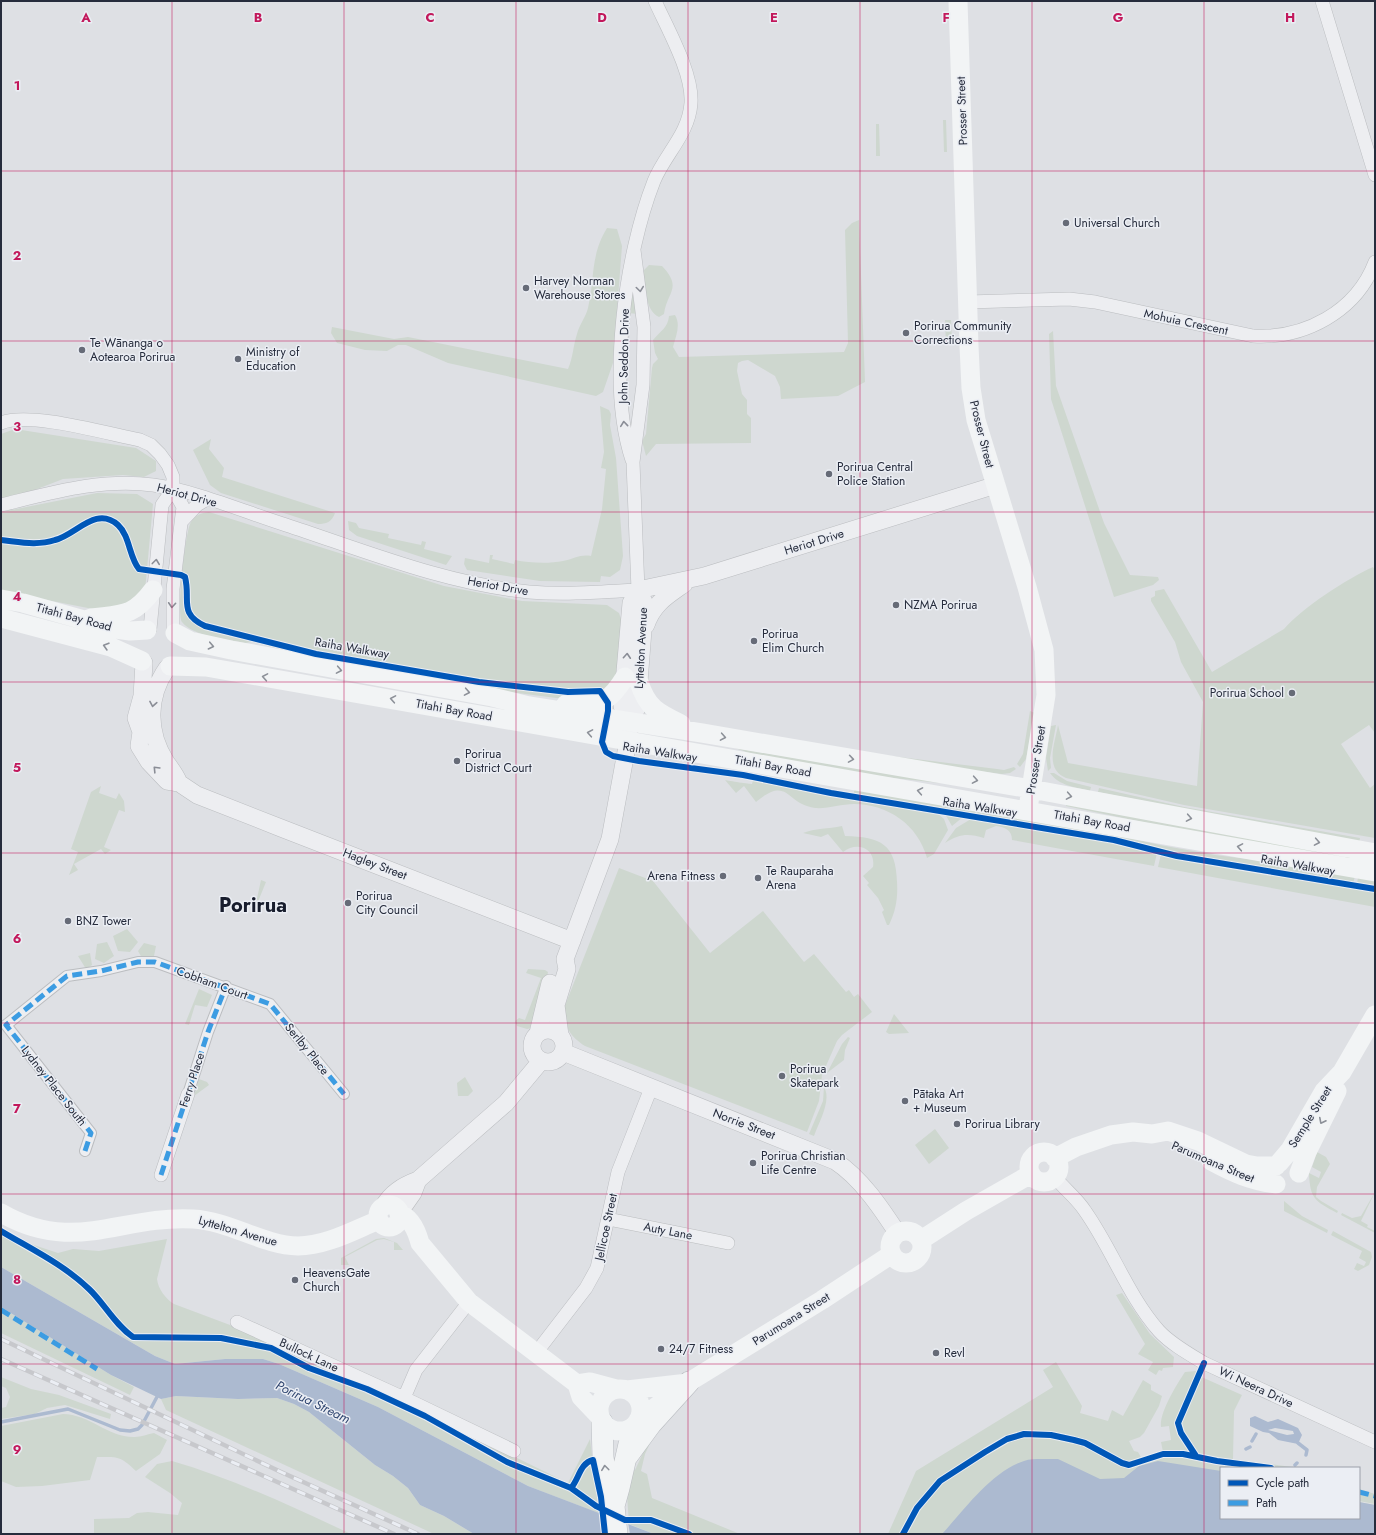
<svg xmlns="http://www.w3.org/2000/svg" width="1376" height="1535" viewBox="0 0 1376 1535" font-family="Jost,sans-serif">
	<rect width="100%" height="100%" fill="#dee0e4"/>
	<!-- green -->
	<path fill="#ced7cf" d="M943,120H946L947,152H944Z
		M876,124H879L880,156H876Z
		M859,220L865,382L838,396L781,399L780,387L775,376L748,360L742,361L738,363L737,371L742,394L747,400V414L751,418V443L656,444L646,456L642,441L646,434L652,368L653,364L658,359L655,353L653,340C660,331 668,328 669,316L675,315C681,325 676,336 673,347L679,357L844,352L848,343L845,230L852,223Z
		M607,228L617,229L622,246L613,363L603,392L596,396L448,363L406,345H398L387,351L365,350L337,343L331,333L332,327L394,339L408,337L568,369C573,358 573,346 577,334C579,325 586,317 588,308C595,278 590,256 607,228Z
		M649,265L662,266C683,288 667,292 664,314L659,317C644,310 646,285 643,271Z
		M631,283L638,314L628,313Z
		M945,320H951L952,345H946Z
		M1053,331L1056,386L1104,523L1130,575L1158,577L1159,580L1153,585L1114,597L1051,399L1049,334Z
		M600,406L609,410L611,414L610,425L616,458L623,556L620,570L610,577L601,576L600,582L540,581L467,570L464,564L465,558L489,563L490,555H493L492,559L514,564L515,560C529,563 549,564 563,561C574,559 580,554 591,556L602,509L606,469L601,468L604,452Z
		M15,429L136,448L156,461V471L144,477L123,475L63,479L14,498L1,500V434Z
		M211,439L209,449L224,468L222,477L335,513C332,522 326,524 318,524L221,493L210,485L193,450Z
		M97,493L137,494L153,504L145,591L130,606L93,609L1,591V512Z
		M209,512L444,586L522,601L607,605L619,613L623,625L615,681L603,694L564,699L495,690L310,657L252,642L245,643C227,639 194,637 182,622C176,615 185,531 191,522C195,515 201,513 209,512Z
		M348,521L356,523L359,528L389,534L388,538L421,545L422,541L426,542L424,549L452,556L446,565L357,536L349,530Z
		M1373,567L1375,570V733L1369,725L1341,744L1370,788L1375,784V838L1184,805L1066,778C1044,769 1055,743 1058,725L1068,763L1197,786L1203,702L1181,662L1175,642L1151,601V598L1155,596V591L1164,589L1212,672L1284,629C1302,608 1348,578 1373,567Z
		M1030,711L1035,713L1026,759L1020,767L1017,764L1023,754Z
		M1056,725L1050,758L1051,768L1048,771L1046,758L1051,726Z
		M735,748L941,782L940,783L875,776L752,754Z
		M883,755L997,769L1004,770L1014,767L1016,769L1010,773L1002,774L888,760Z
		M1050,773H1054L1067,781L1091,787L1090,791C1076,787 1059,786 1050,773Z
		M725,780C729,781 750,784 752,784L753,780L937,813L944,819L948,830L934,854L927,858C918,825 888,804 854,804C841,804 828,809 815,808C785,804 789,775 756,802L744,786L736,793Z
		M101,786L99,793L116,799L119,793L124,801L125,812L119,810L104,847L111,850L105,854L101,849L74,864L78,870L69,875L78,852L71,849L91,792Z
		M858,787L1040,818L1160,845L1215,855L1304,866L1355,876L1353,884L1179,854L1115,837L854,794V791Z
		M1099,788L1184,807L1360,838L1359,843L1098,792Z
		M1066,804L1356,855L1357,861L1176,829L1066,806Z
		M945,814L963,817L952,826Z
		M971,819L1114,842L1157,853L1154,866L1012,840C1012,830 1005,827 996,826L986,830L984,838C968,833 959,834 945,843L956,828Z
		M842,826L845,836C881,837 896,844 897,882C898,897 896,911 889,925H887L882,912L884,910L878,898L867,885L869,883L863,876L873,867C876,848 857,841 843,852L828,834L821,837L803,833C815,828 828,829 842,826Z
		M1161,854L1375,891V907L1158,867Z
		M619,868L653,881L710,953L763,911L804,962L814,954L846,992L849,990L854,997L858,994L872,1012L842,1035L837,1041L822,1075L819,1101L807,1132L585,1046C567,1034 567,1028 564,1008Z
		M1358,877L1375,879V886L1357,884Z
		M261,880L266,882L257,904L256,903Z
		M127,929L138,942L130,952L118,951L113,936Z
		M107,942L114,956L104,963L95,959L97,944Z
		M144,943L156,946L154,956L142,958L138,951Z
		M90,953L92,965L86,969L78,956Z
		M528,969L545,970L548,972L537,1021L532,1028L527,1029L517,1026L515,1021L519,1018L525,1020L541,978L526,973Z
		M199,989L212,995L207,1007L195,1005L189,1025L185,1024Z
		M894,1014L909,1033L889,1034L886,1032Z
		M848,1037L850,1038L845,1050L844,1060L827,1073L842,1044Z
		M465,1077L473,1091L468,1096H458L457,1083Z
		M199,1079L207,1082L209,1085L194,1096Z
		M824,1087C832,1100 819,1122 814,1136L809,1134L823,1101Z
		M935,1129L949,1148L929,1164L915,1145Z
		M1317,1152L1326,1157L1330,1164L1317,1187L1316,1197L1321,1201L1338,1211L1337,1213C1315,1201 1310,1199 1309,1173L1319,1178L1321,1172L1312,1167Z
		M1375,1192L1361,1221L1368,1225L1367,1227L1375,1231V1233L1341,1215L1342,1213L1352,1218L1361,1216Z
		M1284,1201L1302,1216L1328,1230L1327,1233L1284,1211Z
		M1333,1231L1371,1252L1372,1257L1369,1265L1358,1271L1354,1269L1357,1263L1364,1266L1366,1262L1359,1258L1362,1251L1331,1235Z
		M1,1234L58,1253L73,1249L99,1251L167,1239L157,1279C158,1289 166,1299 174,1304L238,1328L511,1455L568,1483L590,1439L595,1482L601,1514L528,1486L378,1407L279,1364L263,1359H225L175,1364L155,1356L1,1267Z
		M384,1238L397,1243L403,1250H394V1242L384,1239L377,1240L345,1257L349,1265H341V1258L376,1239Z
		M1122,1293L1150,1334L1174,1357L1173,1367L1163,1368L1162,1371L1159,1370L1156,1375L1148,1370L1153,1362L1138,1354L1145,1344L1116,1295Z
		M1,1307L111,1375L134,1387L130,1395L1,1333Z
		M1056,1362L1082,1406L1080,1413L1108,1421L1112,1410L1123,1416L1143,1380L1151,1385V1390L1162,1396L1159,1406L1144,1433L1140,1437L1129,1441L1134,1451L1138,1452L1142,1459L1163,1452L1161,1442L1171,1440L1169,1426L1161,1427C1159,1413 1177,1384 1185,1372L1196,1371L1197,1375L1242,1395L1234,1411L1233,1459L1299,1468H1221V1518H1359V1502L1375,1505V1534H888L916,1471L1053,1387L1043,1370Z
		M1,1377L31,1389L59,1395L111,1414L110,1419L65,1405L47,1408L35,1414L1,1419V1408L6,1407L10,1397L6,1388L1,1386Z
		M176,1396L238,1399L277,1398L294,1404L309,1412L375,1465L393,1476L408,1488L420,1505L444,1516L474,1534H434L166,1410L161,1399Z
		M63,1414C89,1414 109,1438 135,1437C141,1437 148,1434 154,1433L167,1440L160,1454L136,1471C120,1456 119,1457 97,1457L90,1480L42,1486L16,1487L1,1481V1426Z
		M654,1435L645,1454L641,1471L647,1474L652,1498L740,1534H654L629,1524L627,1495L634,1462L636,1463L633,1469L635,1470L643,1453Z
		M172,1461C234,1479 293,1507 351,1534H99L94,1533V1519L129,1518L137,1513L148,1512L178,1515L182,1503L170,1493L145,1477L157,1464Z
		M1359,1489L1375,1494V1504L1359,1501Z"/>
	<!-- water -->
	<path fill="#acbad0" fill-rule="evenodd" d="M1,1267L155,1356L175,1364L225,1359H263L279,1364L378,1407L528,1486L654,1534H474L444,1516L420,1505L408,1488L393,1476L375,1465L309,1412L294,1404L277,1398L238,1399L176,1396L161,1399L111,1375L1,1307Z
		M1255,1416L1268,1422L1278,1419L1298,1428L1302,1435L1298,1444L1278,1440L1269,1433L1263,1432L1250,1426V1418ZM1275,1428L1293,1431L1294,1434L1287,1435L1268,1430Z
		M1042,1459H1058L1100,1479L1124,1478L1139,1466L1158,1461L1221,1471V1518H1359V1502L1375,1505V1534H942C964,1510 992,1471 1024,1461C1029,1459 1036,1459 1042,1459Z"/>
	<!-- pier -->
	<path fill="#dee0e4" d="M601,1512L628,1522L630,1534H603Z"/>
	<g fill="none" stroke-linecap="round" stroke-linejoin="round">
		<!-- stream -->
		<path stroke="#acbad0" stroke-width="3.5" d="M1,1422L68,1409L120,1430L130,1431L138,1429L142,1425L158,1395
			M1252,1441L1256,1434
			M1298,1443L1307,1450L1306,1455
			M1246,1449L1250,1447
			M1295,1465L1297,1463"/>
		<defs>
			<path id="pedestrian" d="M188,1094L208,1032L226,986
				M85,1151L91,1133L6,1025L67,976L101,971L138,962H155L270,1004L344,1094"/>
			<path id="minor" d="M1322,1L1375,175
				M968,302L1069,299L1095,302L1253,336C1304,339 1356,312 1375,262
				M1,423C29,411 108,434 140,440L151,445L160,454L168,465L173,477V489L183,507L173,589V631
				M632,460C607,384 625,255 654,181C665,154 689,134 691,103C693,73 667,28 655,1
				M1,505C51,493 101,478 153,485C196,491 245,512 286,525C365,551 446,584 529,592C565,595 602,592 638,590L633,462L643,385L644,327L634,250
				M182,521L197,505L207,499
				M150,629L162,505L173,489
				M161,1175L188,1094
				M1055,1177C1064,1189 1076,1197 1085,1211C1112,1249 1128,1296 1159,1331C1171,1344 1189,1354 1204,1363L1375,1442
				M608,1219L728,1243
				M237,1322L404,1398L514,1451
				M536,1353L586,1288L597,1268L618,1172L651,1088
				M404,1398L416,1370L469,1302"/>
			<path id="tertiary" d="M638,590L704,576L996,485
				M646,625C653,604 667,596 684,584
				M144,663L142,696L136,718L141,732L139,746L149,762L167,781L179,783L197,795L281,828L572,941
				M167,668C147,697 147,732 166,762C171,769 176,775 179,783
				M630,722L622,706L631,603L638,590
				M532 1046a16 16 0 1 1 32 0a16 16 0 1 1-32 0Z
				M538,1033L550,983
				M560,1035L556,1005L567,969L565,959L610,839L628,741L630,722L637,708L645,604L638,590
				M563,1052L835,1161C861,1178 881,1208 898,1234
				M383,1207C391,1193 402,1186 418,1180L506,1103L541,1061
				M399,1213L413,1193L418,1180"/>
			<path id="primary" d="M602,1422L603,1457L607,1487L614,1506L617,1534
				M626,1458L651,1424L689,1382
				M614,1506L619,1488L629,1444"/>
		</defs>
		<!-- pedestrian casing -->
		<use href="#pedestrian" stroke="#bbbdc0" stroke-width="12"/>
		<!-- minor casing -->
		<use href="#minor" stroke="#bbbdc0" stroke-width="14"/>
		<!-- tertiary casing -->
		<use href="#tertiary" stroke="#bbbdc0" stroke-width="18"/>
		<!-- primary casing -->
		<use href="#primary" stroke="#babdc2" stroke-width="22"/>
		<!-- pedestrian -->
		<use href="#pedestrian" stroke="#edeef1" stroke-width="10"/>
		<!-- minor -->
		<use href="#minor" stroke="#edeef1" stroke-width="13"/>
		<!-- tertiary -->
		<use href="#tertiary" stroke="#edeef1" stroke-width="17"/>
		<!-- secondary -->
		<path stroke="#f2f4f5" stroke-width="19" d="M958,1L969,346L971,388L976,420L1027,587L1044,650L1046,695L1029,802
			M1,599L23,603L116,629L130,631L147,630
			M1,618L111,647L142,661
			M91,618C122,614 133,617 153,590
			M175,633L190,641L231,650L492,697L529,706L702,733L1031,789L1375,853
			M170,666L206,667L1375,872
			M639,682C647,708 658,713 681,724
			M566,704C599,702 606,708 625,677
			M1029 1167a15 15 0 1 1 30 0a15 15 0 1 1-30 0Z
			M1055,1158L1076,1147L1111,1135L1133,1132L1152,1134L1168,1131L1198,1141L1246,1164L1257,1166H1276
			M1211,1161C1233,1173 1251,1181 1276,1184
			M1279,1163L1290,1150L1324,1091L1342,1072L1375,1015
			M1299,1173L1307,1152L1337,1091
			M378 1216a11 11 0 1 1 22 0a11 11 0 1 1-22 0Z
			M1,1213C74,1255 120,1215 193,1219C230,1221 262,1245 298,1246C326,1246 354,1230 379,1220
			M399,1214C411,1217 417,1232 420,1243L469,1302L577,1384L581,1397L599,1416
			M890 1247a16 16 0 1 1 32 0a16 16 0 1 1-32 0Z
			M921,1240L966,1211L1031,1174
			M577,1384L590,1382L616,1389
			M599 1410a21 21 0 1 1 42 0a21 21 0 1 1-42 0Z
			M627,1390L688,1383
			M638,1420L689,1382L822,1300L892,1254"/>
		<!-- primary -->
		<use href="#primary" stroke="#f2f4f5" stroke-width="21"/>
		<defs>
			<path id="rail" d="M1,1339L281,1472L418,1534
				M1,1359L394,1534"/>
		</defs>
		<!-- rail casing -->
		<use href="#rail" stroke="#c7c8cc" stroke-width="4.5"/>
		<!-- rail -->
		<use href="#rail" stroke="#ebeef4" stroke-width="3" stroke-dasharray="9" stroke-linecap="butt"/>
		<!-- quiet -->
		<path stroke="#3c9ce2" stroke-width="5" stroke-dasharray="10 5" stroke-linecap="butt" d="M85,1151L91,1133L6,1025L67,976L101,971L138,962H155L270,1004L344,1094
			M161,1175L208,1032L226,986
			M1,1310L97,1369
			M1359,1492L1375,1496"/>
		<defs>
			<path id="cycleway" d="M1,540C20,542 37,546 55,540C76,535 96,505 118,525C130,536 129,557 139,569L181,575L185,577C191,600 178,613 205,626L316,654L479,682L568,692L600,691L608,703V711L602,742L606,752L613,756L639,761L743,775L831,793L1114,840L1177,856L1375,889
				M1,1231C31,1249 63,1264 89,1289C104,1303 115,1325 133,1337L221,1338L271,1348L309,1368L367,1389L425,1416L507,1462L571,1488L596,1506L625,1520H651L689,1534
				M1196,1456L1181,1433L1178,1423L1204,1363
				M571,1488C579,1479 580,1463 593,1460L601,1497L605,1534
				M903,1534L917,1508L940,1481L985,1452L1007,1439L1024,1434L1051,1435L1074,1440L1085,1443L1122,1463L1129,1465L1163,1454H1183L1217,1461L1271,1468"/>
		</defs>
		<!-- cycleway casing -->
		<use href="#cycleway" stroke="#ebeef4" stroke-width="8"/>
		<!-- cycleway -->
		<use href="#cycleway" stroke="#0057b8" stroke-width="6"/>
	</g>
	<!-- one-way arrows -->
	<defs><path id="oneway-chevron" d="M-2-3.5L2.5 0L-2 3.5" fill="none" stroke-width="1.6" stroke-linecap="round" stroke-linejoin="round"/></defs>
	<g stroke="#8a8d96">
		<use href="#oneway-chevron" transform="translate(640 289) rotate(82)"/>
		<use href="#oneway-chevron" transform="translate(624 424) rotate(-96)"/>
		<use href="#oneway-chevron" transform="translate(156 562) rotate(-83)"/>
		<use href="#oneway-chevron" transform="translate(172 605) rotate(94)"/>
		<use href="#oneway-chevron" transform="translate(627 656) rotate(-86)"/>
		<use href="#oneway-chevron" transform="translate(153 704) rotate(100)"/>
		<use href="#oneway-chevron" transform="translate(156 769) rotate(-134)"/>
	</g>
	<g stroke="#8c9098">
		<use href="#oneway-chevron" transform="translate(106 646) rotate(-164)"/>
		<use href="#oneway-chevron" transform="translate(211 646) rotate(12)"/>
		<use href="#oneway-chevron" transform="translate(339 670) rotate(10)"/>
		<use href="#oneway-chevron" transform="translate(265 677) rotate(-170)"/>
		<use href="#oneway-chevron" transform="translate(467 692) rotate(10)"/>
		<use href="#oneway-chevron" transform="translate(393 699) rotate(-170)"/>
		<use href="#oneway-chevron" transform="translate(590 733) rotate(-170)"/>
		<use href="#oneway-chevron" transform="translate(723 737) rotate(10)"/>
		<use href="#oneway-chevron" transform="translate(851 759) rotate(9)"/>
		<use href="#oneway-chevron" transform="translate(975 780) rotate(10)"/>
		<use href="#oneway-chevron" transform="translate(920 791) rotate(-170)"/>
		<use href="#oneway-chevron" transform="translate(1069 796) rotate(10)"/>
		<use href="#oneway-chevron" transform="translate(1189 818) rotate(10)"/>
		<use href="#oneway-chevron" transform="translate(1317 842) rotate(10)"/>
		<use href="#oneway-chevron" transform="translate(1240 847) rotate(-170)"/>
		<use href="#oneway-chevron" transform="translate(1322 1121) rotate(117)"/>
		<use href="#oneway-chevron" transform="translate(605 1468) rotate(-97)"/>
	</g>
	<!-- grid -->
	<path fill="none" stroke="#c2185b" stroke-width="1" stroke-opacity="0.55" d="M172,1V1534M344,1V1534M516,1V1534M688,1V1534M860,1V1534M1032,1V1534M1204,1V1534M1,171H1375M1,341H1375M1,512H1375M1,682H1375M1,853H1375M1,1023H1375M1,1194H1375M1,1364H1375"/>
	<!-- markers -->
	<g fill="#666b77" stroke="#ebeef4" stroke-width="1.5">
		<circle cx="1066" cy="223" r="4"/>
		<circle cx="526" cy="288" r="4"/>
		<circle cx="906" cy="333" r="4"/>
		<circle cx="82" cy="350" r="4"/>
		<circle cx="238" cy="359" r="4"/>
		<circle cx="829" cy="474" r="4"/>
		<circle cx="896" cy="605" r="4"/>
		<circle cx="754" cy="641" r="4"/>
		<circle cx="1292" cy="693" r="4"/>
		<circle cx="457" cy="761" r="4"/>
		<circle cx="723" cy="876" r="4"/>
		<circle cx="758" cy="878" r="4"/>
		<circle cx="348" cy="903" r="4"/>
		<circle cx="68" cy="921" r="4"/>
		<circle cx="782" cy="1076" r="4"/>
		<circle cx="905" cy="1101" r="4"/>
		<circle cx="957" cy="1124" r="4"/>
		<circle cx="753" cy="1163" r="4"/>
		<circle cx="295" cy="1280" r="4"/>
		<circle cx="661" cy="1349" r="4"/>
		<circle cx="936" cy="1353" r="4"/>
	</g>
	<g text-anchor="middle" dominant-baseline="central" stroke-width="3" stroke-linejoin="round" paint-order="stroke">
		<!-- street labels -->
		<g font-size="12" fill="#262c3c" stroke="#ebeef4">
			<text transform="translate(962 111) rotate(-92)">Prosser Street</text>
			<text transform="translate(1186 322) rotate(12)">Mohuia Crescent</text>
			<text transform="translate(624 356) rotate(-89)">John Seddon Drive</text>
			<text transform="translate(982 434) rotate(76)">Prosser Street</text>
			<text transform="translate(187 495) rotate(15)">Heriot Drive</text>
			<text transform="translate(814 542) rotate(-17)">Heriot Drive</text>
			<text transform="translate(498 586) rotate(10)">Heriot Drive</text>
			<text transform="translate(74 617) rotate(15)">Titahi Bay Road</text>
			<text transform="translate(352 648) rotate(10)">Raiha Walkway</text>
			<text transform="translate(641 648) rotate(-87)">Lyttelton Avenue</text>
			<text transform="translate(454 710) rotate(10)">Titahi Bay Road</text>
			<text transform="translate(660 752) rotate(9)">Raiha Walkway</text>
			<text transform="translate(1036 760) rotate(-81)">Prosser Street</text>
			<text transform="translate(773 766) rotate(10)">Titahi Bay Road</text>
			<text transform="translate(980 807) rotate(9)">Raiha Walkway</text>
			<text transform="translate(1092 821) rotate(10)">Titahi Bay Road</text>
			<text transform="translate(375 864) rotate(21)">Hagley Street</text>
			<text transform="translate(1298 865) rotate(10)">Raiha Walkway</text>
			<text transform="translate(212 983) rotate(20)">Cobham Court</text>
			<text transform="translate(307 1049) rotate(51)">Serlby Place</text>
			<text transform="translate(192 1080) rotate(-72)">Ferry Place</text>
			<text transform="translate(54 1086) rotate(52)">Lydney Place South</text>
			<text transform="translate(1310 1117) rotate(-58)">Semple Street</text>
			<text transform="translate(744 1124) rotate(21)">Norrie Street</text>
			<text transform="translate(1213 1162) rotate(23)">Parumoana Street</text>
			<text transform="translate(606 1227) rotate(-78)">Jellicoe Street</text>
			<text transform="translate(238 1231) rotate(16)">Lyttelton Avenue</text>
			<text transform="translate(668 1231) rotate(11)">Auty Lane</text>
			<text transform="translate(791 1319) rotate(-32)">Parumoana Street</text>
			<text transform="translate(309 1355) rotate(25)">Bullock Lane</text>
			<text transform="translate(1256 1387) rotate(25)">Wi Neera Drive</text>
		</g>
		<!-- poi labels -->
		<g font-size="12" fill="#262c3c" stroke="#ebeef4" text-anchor="start">
			<text x="1074" y="223">Universal Church</text>
			<text x="534" y="281">Harvey Norman<tspan x="534" dy="14">Warehouse Stores</tspan></text>
			<text x="914" y="326">Porirua Community<tspan x="914" dy="14">Corrections</tspan></text>
			<text x="90" y="343">Te Wānanga o<tspan x="90" dy="14">Aotearoa Porirua</tspan></text>
			<text x="246" y="352">Ministry of<tspan x="246" dy="14">Education</tspan></text>
			<text x="837" y="467">Porirua Central<tspan x="837" dy="14">Police Station</tspan></text>
			<text x="904" y="605">NZMA Porirua</text>
			<text x="762" y="634">Porirua<tspan x="762" dy="14">Elim Church</tspan></text>
			<text x="1284" y="693" text-anchor="end">Porirua School</text>
			<text x="465" y="754">Porirua<tspan x="465" dy="14">District Court</tspan></text>
			<text x="766" y="871">Te Rauparaha<tspan x="766" dy="14">Arena</tspan></text>
			<text x="715" y="876" text-anchor="end">Arena Fitness</text>
			<text x="356" y="896">Porirua<tspan x="356" dy="14">City Council</tspan></text>
			<text x="76" y="921">BNZ Tower</text>
			<text x="790" y="1069">Porirua<tspan x="790" dy="14">Skatepark</tspan></text>
			<text x="913" y="1094">Pātaka Art<tspan x="913" dy="14">+ Museum</tspan></text>
			<text x="965" y="1124">Porirua Library</text>
			<text x="761" y="1156">Porirua Christian<tspan x="761" dy="14">Life Centre</tspan></text>
			<text x="303" y="1273">HeavensGate<tspan x="303" dy="14">Church</tspan></text>
			<text x="669" y="1349">24/7 Fitness</text>
			<text x="944" y="1353">Revl</text>
		</g>
		<!-- water labels -->
		<g font-size="13" font-style="italic" fill="#304670" stroke="#ebeef4">
			<text transform="translate(313 1402) rotate(26)">Porirua Stream</text>
		</g>
		<!-- town labels -->
		<g font-size="20" font-weight="bold" fill="#181d2d" stroke="#ebeef4">
			<text x="253" y="905">Porirua</text>
		</g>
	</g>
	<g font-size="13" text-anchor="middle" font-weight="bold" fill="#c2185b" stroke="#ebeef4" stroke-width="3" stroke-linejoin="round" paint-order="stroke">
		<text x="86" y="22">A</text>
		<text x="258" y="22">B</text>
		<text x="430" y="22">C</text>
		<text x="602" y="22">D</text>
		<text x="774" y="22">E</text>
		<text x="946" y="22">F</text>
		<text x="1118" y="22">G</text>
		<text x="1290" y="22">H</text>
		<text x="17" y="90">1</text>
		<text x="17" y="260">2</text>
		<text x="17" y="431">3</text>
		<text x="17" y="601">4</text>
		<text x="17" y="772">5</text>
		<text x="17" y="943">6</text>
		<text x="17" y="1113">7</text>
		<text x="17" y="1284">8</text>
		<text x="17" y="1454">9</text>
	</g>
	<!-- border -->
	<rect width="1376" height="1535" fill="none" stroke="#262c3c" stroke-width="4"/>
	<!-- legend -->
	<rect x="1220" y="1467" width="140" height="52" fill="#ebeef4" stroke="#9ca0aa"/>
	<rect x="1228" y="1480" width="20" height="6" fill="#0057b8" stroke="#9ca0aa"/>
	<text x="1256" y="1487" font-size="12" fill="#262c3c">Cycle path</text>
	<rect x="1228" y="1500" width="20" height="6" fill="#3c9ce2" stroke="#9ca0aa"/>
	<text x="1256" y="1507" font-size="12" fill="#262c3c">Path</text>
</svg>
